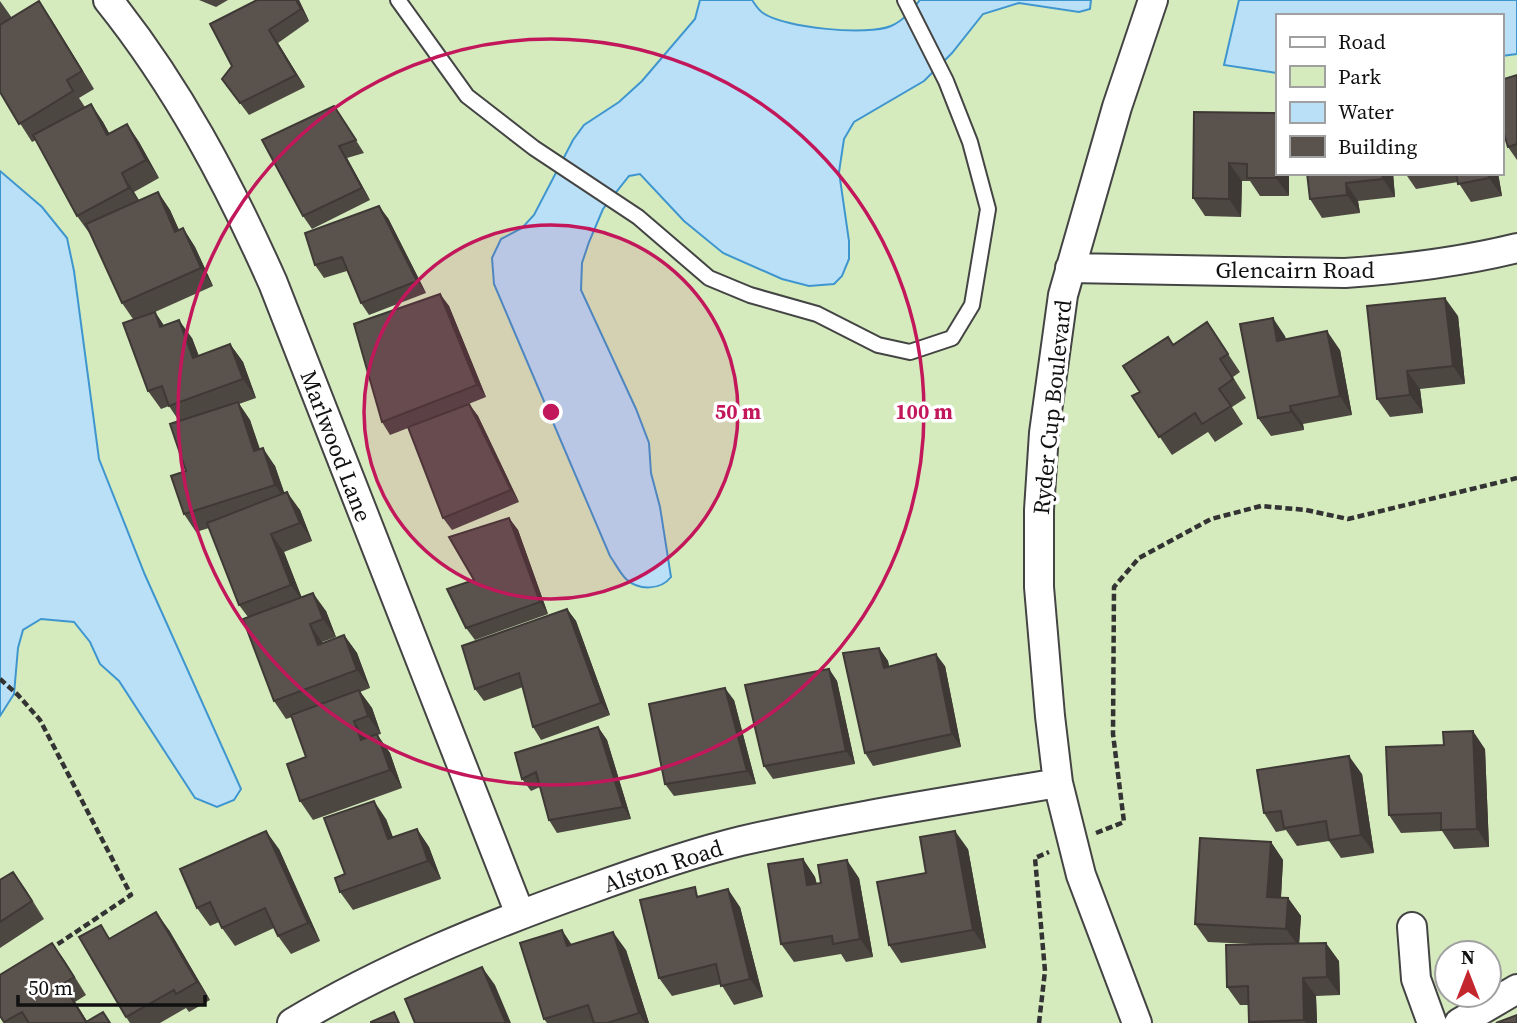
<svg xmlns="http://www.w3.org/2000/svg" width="1517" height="1023" viewBox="0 0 1517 1023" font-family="'Source Serif 4',serif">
	<rect width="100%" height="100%" fill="#fffdf5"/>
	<!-- green -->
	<path fill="#d5ebbd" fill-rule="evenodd" d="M0,0H1517V1023H0ZM1277,16H1501V173H1277ZM1447,953H1489V995H1447Z"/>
	<!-- water -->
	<path fill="#b9e0f7" stroke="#3f96cf" stroke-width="2" d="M700,0H752C755,4 758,10 763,13C784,28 868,36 891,26C903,21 912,10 920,0H1091L1090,9L1079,12L1019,3L983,14L952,53L924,81L854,122L844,139L839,172L849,241V259L842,276L834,284L809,286L782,279L723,253L684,221L640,174L629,176L603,209L589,242L582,263L581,290L636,409L649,443L651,473L660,507L671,577C661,590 639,591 626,579C620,573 615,563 610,556L494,284L492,258L501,239L522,228L534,215L573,140L584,125L619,102L642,81L695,19Z
		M1239,0H1517V54L1501,56V16H1277V73L1224,65Z
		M0,171L42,207L67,238L74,271L99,459L145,575L241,789L234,800L217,807L195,798L119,681L100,664L90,642L74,622L41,619L23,630L18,648L14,694L0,716Z"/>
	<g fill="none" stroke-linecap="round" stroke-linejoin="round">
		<defs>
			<path id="lane" d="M398,0L467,96L534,148L638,217L709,278L750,295L817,314L878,345L910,352L952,338L972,305L988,209L970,142L946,81L905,0"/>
			<path id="street" d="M108,0C177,86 228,182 273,283L520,914
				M1070,268L1345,273C1403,269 1460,262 1517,248
				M1412,927L1416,979L1432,1023
				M292,1023C384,968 484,927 585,891C637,872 688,854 741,841C846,817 953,801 1058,783
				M1137,1023L1081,875L1058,783L1050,716L1039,587V510L1044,433L1063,295L1117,107L1153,0
				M1459,1023L1517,989"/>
		</defs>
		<!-- lane casing -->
		<use href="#lane" stroke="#444" stroke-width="18"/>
		<!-- street casing -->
		<use href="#street" stroke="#444" stroke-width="32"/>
		<!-- path -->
		<path stroke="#333" stroke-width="4.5" stroke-dasharray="7 3.5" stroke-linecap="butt" d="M0,679L18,695L40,720L131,895L52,948
			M1096,833L1124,822L1113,734L1114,587L1139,558L1211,519L1261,506L1306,510L1348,519L1517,478
			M1039,1023L1045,971L1035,858L1049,852"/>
		<!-- lane -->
		<use href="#lane" stroke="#fff" stroke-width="14"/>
		<!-- street -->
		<use href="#street" stroke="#fff" stroke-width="28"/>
	</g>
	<!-- wall -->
	<path fill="#4d4742" d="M199,0H228L216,7Z
		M257,0H299L309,21L278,43L305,87L249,115L222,79L232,66Z
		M0,1L12,18L51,19L94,89L79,98L85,107L91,104L103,122L109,133L127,124L139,142L159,178L134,192L139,200L158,192L170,210L179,230L183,228L195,247L213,286L155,312L164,326L192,338L199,356L230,344L243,362L256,398L239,404L250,420L260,449L275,466L284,493L300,510L312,541L284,552L301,597L326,611L336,637L322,642L323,643L344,635L357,653L370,688L360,692L372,708L381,734L377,735L390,753L402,788L313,820L300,801L306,757L292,717L286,719L274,701L248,617L239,605L209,528L196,532L184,514L186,471L179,421L169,406L161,409L148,391L133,319L122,303L91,234H90L77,216L36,140L32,142L0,92Z
		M1517,75V160L1508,147Z
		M1277,113V173L1289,196H1260L1250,181H1242L1241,217L1205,216L1193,198Z
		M342,118L364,153L347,158L370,200L312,229L303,216Z
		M1307,173H1393L1395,197L1358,201L1360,213L1322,218L1310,199Z
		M1405,173H1498L1502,196L1471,202L1458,182L1416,189Z
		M388,218L426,293L369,315L361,303L347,271L324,278L315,265Z
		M440,294L449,306L486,397L461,407L469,404L478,416L519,502L452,530L443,518L408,428L390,435L382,422Z
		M1458,316L1465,384L1420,389L1423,413L1390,417L1377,399Z
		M1207,322L1240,372L1233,377L1246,398L1232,407L1243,424L1215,442L1208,432L1172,455L1132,396L1140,392L1173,345Z
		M1285,336L1286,340L1340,350L1352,415L1303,424L1304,430L1271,436L1258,418Z
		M509,518L518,530L548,614L475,640L466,628L474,580Z
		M567,609L576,621L610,715L541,740L533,727L523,687L484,701L475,689Z
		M879,648L888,661L889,667L945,666L961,747L873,766L865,753Z
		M829,669L837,681L855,764L773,779L764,766Z
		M734,700L756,784L674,796L665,784Z
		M598,727L607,740L631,819L557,833L549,820L540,787L531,791L522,779Z
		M1485,749L1489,847L1454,849L1442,831L1401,833L1389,815Z
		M1362,774L1374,853L1341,858L1329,841L1297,846L1286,830L1276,832L1264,813Z
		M386,819L393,837L417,829L429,847L441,879L353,910L340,892L345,874Z
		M1271,842L1283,860L1281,897L1288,898L1301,916L1299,943L1339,961L1340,995L1316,996L1317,1023H1250L1248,1005H1240L1227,987L1252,944L1208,942L1195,924Z
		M279,849L320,941L291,954L278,936L274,928L235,946L222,928L219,922L210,926L197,908Z
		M968,849L986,948L901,963L889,945L926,873Z
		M803,859L815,877L817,884L859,878L873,957L846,962L841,954L794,962L781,944Z
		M13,872L44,919L0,948V880Z
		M701,896L740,907L763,997L734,1005L721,984L672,996L659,978Z
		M101,925L110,939L169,930L210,1000L189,1012L186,1008L160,1023H130L126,1017Z
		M52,943L86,995L75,1002L87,1021L111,1023H4L0,1016Z
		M572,945L626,950L649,1023H547L544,1019Z"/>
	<!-- shaded-wall -->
	<path fill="#3f3936" d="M296,0H299L309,21L301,9Z
		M39,1L51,19L94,89L82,71Z
		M269,30L278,43L305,87L296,75Z
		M91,104L103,122L120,153L107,135Z
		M1277,113V173H1289V196L1276,178Z
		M127,124L139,142L159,178L146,160Z
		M339,146L347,158L370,200L362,188Z
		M1229,163L1242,181L1241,217L1229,199Z
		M122,173L134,192L142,206L129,188Z
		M1382,173H1393L1395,197L1383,179Z
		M1488,173H1498L1502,196L1489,178Z
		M1346,183L1358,201L1360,213L1347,195Z
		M158,192L170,210L188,250L175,232Z
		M379,206L388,218L426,293L417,281Z
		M183,228L195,247L213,286L201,268Z
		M440,294L449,306L486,397L477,385Z
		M1445,298L1458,316L1465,384L1453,366Z
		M155,312L167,330L160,327Z
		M1273,318L1285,336L1290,359L1277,341Z
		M179,320L192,338L206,376L193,358Z
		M1327,331L1340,350L1352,415L1340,396Z
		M230,344L243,362L256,398L243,379Z
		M1407,371L1420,389L1423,413L1410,395Z
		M238,402L250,420L266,469L254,451Z
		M469,404L478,416L519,502L511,490Z
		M1290,406L1303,424L1304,430L1291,412Z
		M263,448L275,466L288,503L275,485Z
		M287,492L300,510L312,541L300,523Z
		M509,518L518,530L548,614L540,602Z
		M271,534L284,552L304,603L291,585Z
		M313,593L326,611L336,637L323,619Z
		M567,609L576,621L610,715L601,703Z
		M310,624L322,642L330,663L318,645Z
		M344,635L357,653L370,688L357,670Z
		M879,648L888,661L892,681L884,668Z
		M936,654L945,666L961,747L952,734Z
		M829,669L837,681L855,764L846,751Z
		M725,688L734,700L756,784L747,771Z
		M359,690L372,708L381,734L368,716Z
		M354,721L366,739L361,740Z
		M598,727L607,740L631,819L623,807Z
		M1473,731L1485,749L1489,847L1477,829Z
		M377,734L390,753L402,788L390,770Z
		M1349,756L1362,774L1374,853L1361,835Z
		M374,801L386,819L400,857L388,839Z
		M417,829L429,847L441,879L428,861Z
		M266,831L279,849L320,941L308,923Z
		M955,831L968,849L986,948L973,930Z
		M1271,842L1283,860L1280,915L1267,897Z
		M803,859L815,877L820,904L807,885Z
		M847,860L859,878L873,957L860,939Z
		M13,872L26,890L44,919L32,901Z
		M728,889L740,907L763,997L750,979Z
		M1288,898L1301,916L1299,947L1286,929Z
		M156,912L169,930L210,1000L197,982Z
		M562,930L574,948L567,946Z
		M613,932L626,950L649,1023H645L639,1013Z
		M52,943L65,961L86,995L74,977Z
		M1326,943L1339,961L1340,995L1327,977Z
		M482,967L495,985L511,1023H506Z
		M1303,978L1316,996L1317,1023H1306L1304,1020Z
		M63,984L75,1002L88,1023H87Z"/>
	<!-- building -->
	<path fill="#5a524d" stroke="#3f3936" stroke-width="2" d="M257,0H296L301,9L269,30L296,75L240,103L222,79L232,66L210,24Z
		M39,1L82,71L67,80L73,91L19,124L0,92V25Z
		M1517,75V144L1508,147L1501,124V80Z
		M91,104L107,135L127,124L146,160L122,173L129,188L77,216L33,135Z
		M334,106L356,140L339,146L362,188L303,216L262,140Z
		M1194,112L1277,113L1276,178H1247V164L1229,163V199L1193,198Z
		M1307,173H1382L1383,179L1346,183L1347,195L1310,199Z
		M1456,173H1488L1489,178L1458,184Z
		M158,192L175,232L183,228L201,268L122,303L86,224Z
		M379,206L417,281L361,303L342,257L315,265L305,233Z
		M440,294L477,385L382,422L354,324Z
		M1445,298L1453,366L1407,371L1410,395L1377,399L1367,306Z
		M155,312L160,327L179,320L193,358L230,344L243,379L169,406L162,386L148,391L123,323Z
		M1273,318L1277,341L1327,331L1340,396L1290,406L1291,412L1258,418L1240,324Z
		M1207,322L1228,354L1220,359L1233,379L1219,389L1231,406L1202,424L1195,413L1159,437L1132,396L1140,392L1123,366L1168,337L1173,345Z
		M238,402L254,451L263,448L275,485L184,514L171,476L186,471L170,424Z
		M469,404L511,490L443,518L408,427Z
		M287,492L300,523L271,534L291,585L239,605L207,523Z
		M509,518L540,602L466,628L447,589L474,580L449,537Z
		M313,593L323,619L310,624L318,645L344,635L357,670L274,701L243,619Z
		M567,609L601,703L533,727L519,673L475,689L462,646Z
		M879,648L884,668L936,654L952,734L865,753L843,653Z
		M829,669L846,751L764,766L745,685Z
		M725,688L747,771L665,784L649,704Z
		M359,690L368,716L354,721L361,740L377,734L390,770L300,801L287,764L306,757L291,715Z
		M598,727L623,807L549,820L536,772L522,779L515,753Z
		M1473,731L1477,829L1441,830V813L1389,815L1386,747L1444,745L1443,732Z
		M1349,756L1361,835L1329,840L1326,821L1284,828L1281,811L1264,813L1257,770Z
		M374,801L388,839L417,829L428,861L340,892L335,878L345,874L324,818Z
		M266,831L308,923L278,936L265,908L222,928L210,902L197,908L180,869Z
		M955,831L973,930L889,945L877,882L926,873L920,837Z
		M1200,838L1271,842L1267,897L1288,898L1286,929L1195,924Z
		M803,859L807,885L821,883L818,865L847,860L860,939L833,944L832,936L781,944L768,864Z
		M13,872L32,901L0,922V880Z
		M695,887L697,897L728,889L750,979L721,986L716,964L659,978L640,900Z
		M156,912L197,982L176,994L174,990L126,1017L79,937L101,925L109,939Z
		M562,930L567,946L613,932L639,1013L607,1023H594L588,1005L544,1019L520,943Z
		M52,943L74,977L63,984L86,1022L103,1012L110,1023H29L22,1012L4,1022L0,1016V975Z
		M1326,943L1327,977L1303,978L1304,1020L1249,1022L1248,986L1227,987L1226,945Z
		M482,967L506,1023H415L405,999Z
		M394,1012L399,1023H371V1022Z
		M1517,1015V1023H1496Z"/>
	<!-- distance rings -->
	<circle cx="551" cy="412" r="187" fill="#c2185b" fill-opacity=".12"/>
	<g fill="none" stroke="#c2185b" stroke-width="3.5">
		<circle cx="551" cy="412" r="187"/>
		<circle cx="551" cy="412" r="373"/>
	</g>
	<g text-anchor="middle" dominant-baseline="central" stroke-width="7" stroke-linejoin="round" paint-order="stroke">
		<!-- street labels -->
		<g font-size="23" fill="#111" stroke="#fff">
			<text x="1295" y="270">Glencairn Road</text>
			<text transform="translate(1052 407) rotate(-84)">Ryder Cup Boulevard</text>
			<text transform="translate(336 446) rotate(69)">Marlwood Lane</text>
			<text transform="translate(663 866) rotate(-18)">Alston Road</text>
		</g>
	</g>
	<circle cx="551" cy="412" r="10" fill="#c2185b" stroke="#fff" stroke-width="3.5"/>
	<g font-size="21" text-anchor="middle" font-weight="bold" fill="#c2185b" stroke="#fff" stroke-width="7" stroke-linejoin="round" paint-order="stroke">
		<text x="738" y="419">50 m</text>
		<text x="924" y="419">100 m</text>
	</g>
	<!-- legend -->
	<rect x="1276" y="14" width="228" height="161" fill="#ffffff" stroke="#a0a0a0" stroke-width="2"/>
	<rect x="1290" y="37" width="35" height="10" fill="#ffffff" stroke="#a0a0a0" stroke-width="2"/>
	<text x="1338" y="49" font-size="21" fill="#111111">Road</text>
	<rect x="1290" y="66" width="35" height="21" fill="#d5ebbd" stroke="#a0a0a0" stroke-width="2"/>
	<text x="1338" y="84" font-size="21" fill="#111111">Park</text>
	<rect x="1290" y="102" width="35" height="21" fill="#b9e0f7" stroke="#a0a0a0" stroke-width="2"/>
	<text x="1338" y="119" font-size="21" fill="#111111">Water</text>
	<rect x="1290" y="136" width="35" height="21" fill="#5a524d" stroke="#a0a0a0" stroke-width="2"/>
	<text x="1338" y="154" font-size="21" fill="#111111">Building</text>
	<!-- north arrow -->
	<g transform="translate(1468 974)"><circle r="33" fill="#ffffff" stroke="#a0a0a0" stroke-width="2"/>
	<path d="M0-5L12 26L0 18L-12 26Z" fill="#c4262e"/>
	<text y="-10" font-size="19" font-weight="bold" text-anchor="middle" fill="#111111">N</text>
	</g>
	<!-- scale -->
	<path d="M18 995v10h187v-10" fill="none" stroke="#111111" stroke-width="3.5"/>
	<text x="28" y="995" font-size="21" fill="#111111" stroke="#ffffff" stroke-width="5" paint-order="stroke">50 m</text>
</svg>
